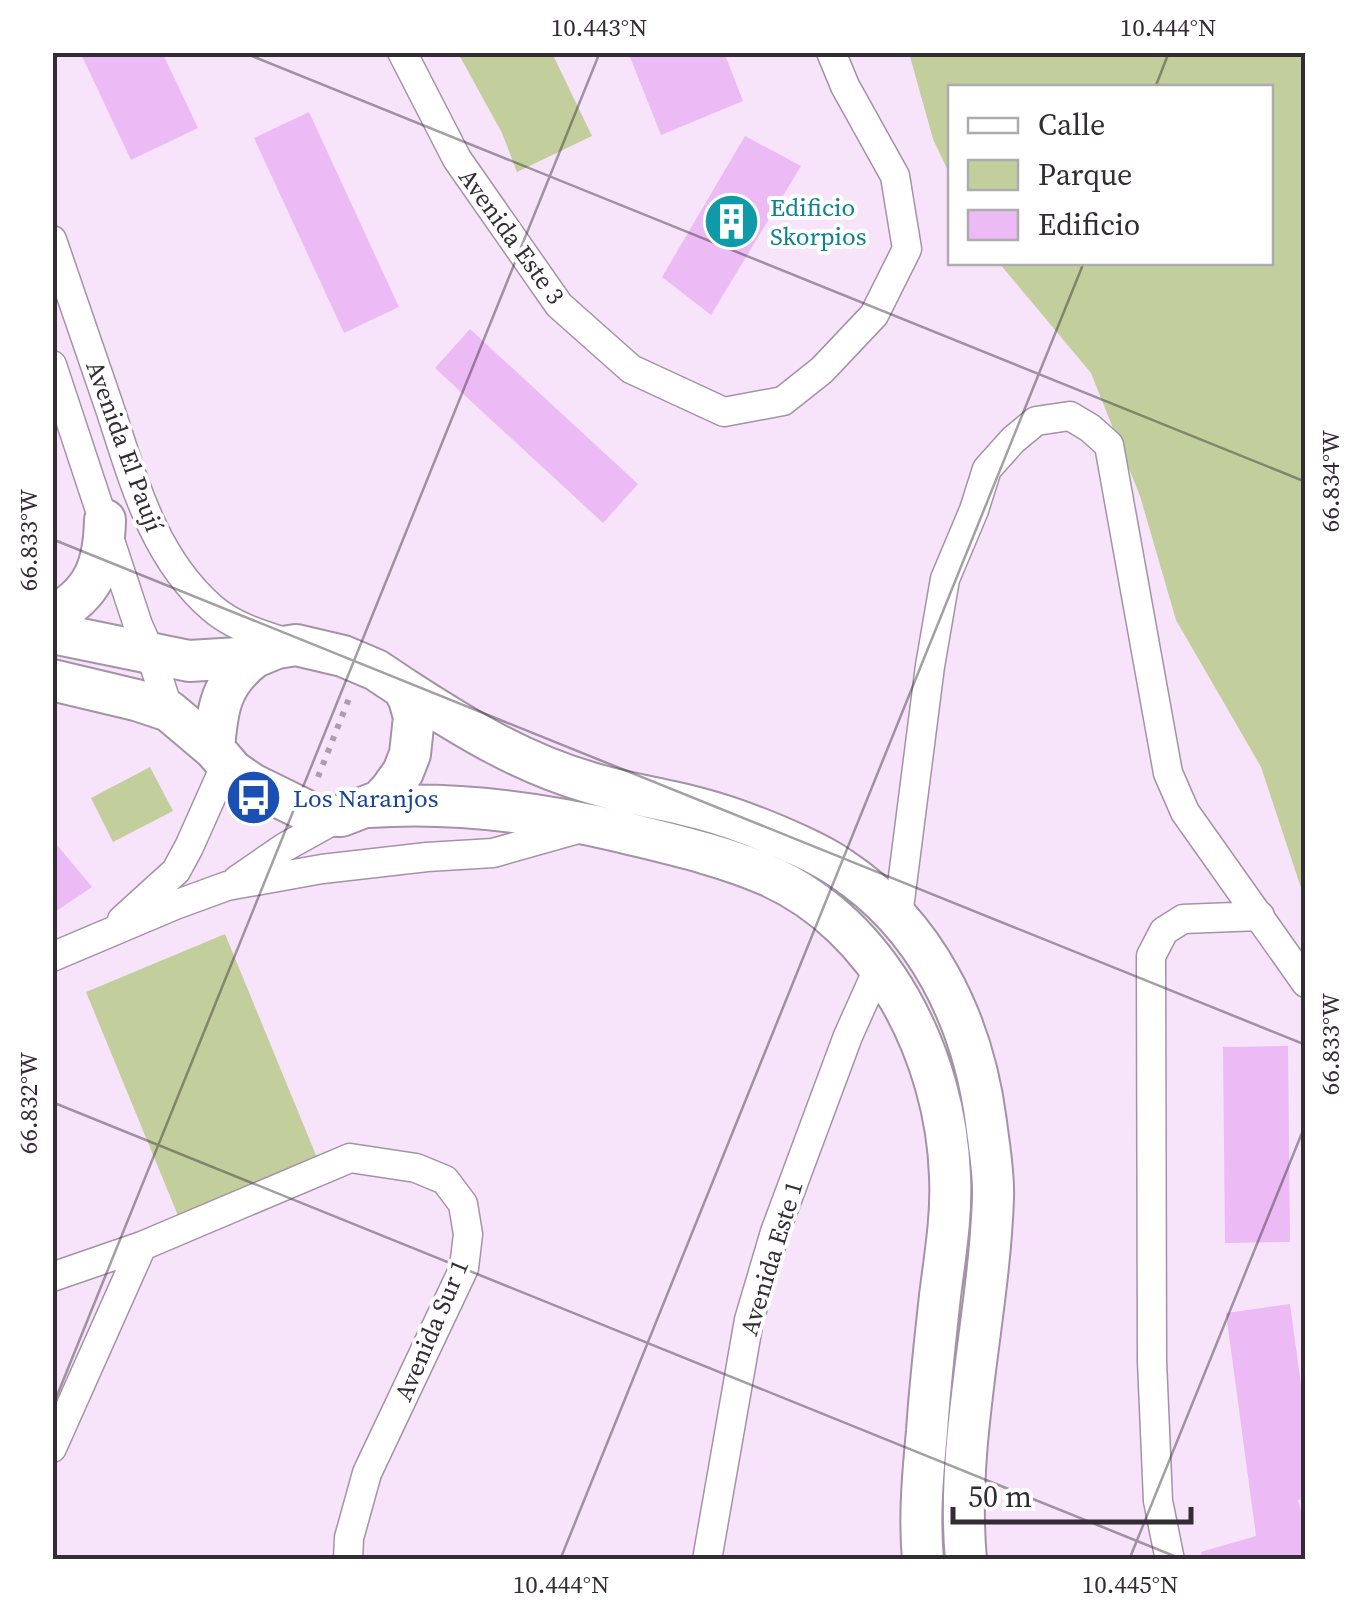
<svg xmlns="http://www.w3.org/2000/svg" width="1358" height="1612" viewBox="0 0 1358 1612" font-family="'Source Serif 4',serif">
	<rect width="100%" height="100%" fill="#f7e4fa"/>
	<!-- green -->
	<path fill="#c3ce9d" d="M458,53H552L592,136L517,172L502,133Z
		M909,53H1305V900L1261,767L1176,620L1140,496L1091,373L999,263L1270,262V88H951L950,175L933,139Z
		M150,767L173,811L113,842L91,798Z
		M225,934L318,1160L179,1218L86,992Z"/>
	<!-- building -->
	<path fill="#ecbbf5" d="M80,52H162L198,128L131,160Z
		M628,52H724L743,101L661,135Z
		M309,112L399,307L344,333L254,138Z
		M745,136L801,166L711,315L662,277Z
		M470,329L638,484L603,523L435,368Z
		M52,839L92,887L52,914Z
		M1288,1046L1290,1242L1225,1243L1223,1047Z
		M1290,1304L1306,1421V1499L1298,1500L1306,1528V1560H1202L1201,1552L1256,1536L1226,1313Z"/>
	<g fill="none" stroke-linecap="round" stroke-linejoin="round">
		<defs>
			<path id="minor" d="M402,52L457,159L559,305L631,369L724,412L783,401L822,370L874,315L907,249L895,176L845,86L831,52
				M52,240C71,295 90,351 109,406C133,478 152,556 212,608C235,628 266,636 294,645
				M52,365L138,625L150,652L169,711
				M237,880L285,847L341,816
				M898,916L930,666L945,579L974,510L987,469L1013,440L1036,421L1070,416L1090,428L1109,445L1168,773L1185,812L1306,983
				M122,920L176,871L189,847L226,764
				M52,957L175,905L227,886L322,869L427,857L493,853L585,827
				M52,1277L142,1246L350,1158L416,1168L445,1180L463,1204L468,1234L464,1268L367,1473L349,1538L348,1560
				M52,1448L142,1246
				M707,1560L749,1320L775,1232L848,1036L878,969
				M1170,1560L1158,1501L1152,1361L1151,956L1164,931L1183,919L1260,916"/>
			<path id="secondary" d="M52,616C94,594 104,565 105,520
				M52,633L189,661L255,657L277,648L296,645L343,656L376,670L403,688L409,699L414,717L410,754L403,772L391,789L380,801L341,816L315,815L252,784L233,771L214,749C217,708 221,682 255,657
				M52,680L136,700L169,711L214,749
				M403,688C463,727 521,763 591,783C627,794 665,799 701,809C728,816 754,826 780,837C800,846 822,855 840,868C927,925 973,1021 986,1122C989,1147 994,1173 993,1198C989,1317 955,1441 966,1560
				M368,807C454,801 538,812 622,832C670,844 721,855 767,875C881,925 946,1056 950,1176C952,1216 945,1256 940,1296C935,1341 930,1386 927,1431C923,1474 919,1517 923,1560"/>
		</defs>
		<!-- minor casing -->
		<use href="#minor" stroke="#a492a7" stroke-width="31"/>
		<!-- secondary casing -->
		<use href="#secondary" stroke="#a492a7" stroke-width="44"/>
		<!-- path -->
		<path stroke="#ab9dad" stroke-width="6" stroke-dasharray="5 8" stroke-linecap="butt" d="M318,777L350,696"/>
		<!-- minor -->
		<use href="#minor" stroke="#fff" stroke-width="28"/>
		<!-- secondary -->
		<use href="#secondary" stroke="#fff" stroke-width="40"/>
	</g>
	<!-- ticks -->
	<path fill="none" stroke="#332c34" stroke-width="2.5" stroke-opacity="0.45" d="M242,52L1306,482M1155,88L1169,52M52,539L1306,1045M52,1102L1184,1560M52,1408L600,52M560,1560L1084,262M1129,1560L1306,1123"/>
	<!-- icons -->
	<defs>
		<symbol id="building-disc" viewBox="-11 -11 22 22"><circle r="9.5" fill="#0f9aa8" stroke="#fff"/><path d="M-4-6H4V6H1V3H-1V6H-4ZM-2.5-4.3h1.7v1.8h-1.7ZM.8-4.3h1.7v1.8H.8ZM-2.5-1h1.7V.8h-1.7ZM.8-1h1.7V.8H.8Z" fill="#fff"/></symbol>
		<symbol id="bus-disc" viewBox="-11 -11 22 22"><circle r="9.5" fill="#1a4fb4" stroke="#fff"/><path d="M-5-6H5V4H4V6H2V4H-2V6H-4V4H-5ZM-3.5-4V0h7V-4ZM-3.5 1.2v1.5H-2V1.2ZM2 1.2v1.5H3.5V1.2Z" fill="#fff"/></symbol>
	</defs>
	<g fill-rule="evenodd">
		<use href="#building-disc" x="700" y="190" width="63" height="63"/>
		<use href="#bus-disc" x="222" y="766" width="63" height="63"/>
	</g>
	<g text-anchor="middle" dominant-baseline="central" stroke-width="8" stroke-linejoin="round" paint-order="stroke">
		<!-- culture labels -->
		<g font-size="25" fill="#0d838f" stroke="#fff" text-anchor="start">
			<text x="770" y="207">Edificio<tspan x="770" dy="29">Skorpios</tspan></text>
		</g>
		<!-- street labels -->
		<g font-size="25" fill="#332c34" stroke="#fff">
			<text transform="translate(512 236) rotate(54)">Avenida Este 3</text>
			<text transform="translate(125 446) rotate(70)">Avenida El Paují</text>
			<text transform="translate(771 1258) rotate(-73)">Avenida Este 1</text>
			<text transform="translate(431 1330) rotate(-67)">Avenida Sur 1</text>
		</g>
		<!-- transit labels -->
		<g font-size="25" fill="#164399" stroke="#fff" text-anchor="start">
			<text x="293" y="798">Los Naranjos</text>
		</g>
	</g>
	<!-- border -->
	<rect width="1358" height="1612" fill="none" stroke="#ffffff" stroke-width="110"/>
	<!-- legend -->
	<rect x="948" y="85" width="325" height="180" fill="#ffffff" stroke="#adabae" stroke-width="2.5"/>
	<rect x="968" y="118" width="50" height="15" fill="#ffffff" stroke="#adabae" stroke-width="2.5"/>
	<text x="1038" y="135" font-size="30" fill="#332c34">Calle</text>
	<rect x="968" y="160" width="50" height="30" fill="#c3ce9d" stroke="#adabae" stroke-width="2.5"/>
	<text x="1038" y="185" font-size="30" fill="#332c34">Parque</text>
	<rect x="968" y="210" width="50" height="30" fill="#ecbbf5" stroke="#adabae" stroke-width="2.5"/>
	<text x="1038" y="235" font-size="30" fill="#332c34">Edificio</text>
	<!-- scale -->
	<path d="M953 1507v15h238v-15" fill="none" stroke="#332c34" stroke-width="5"/>
	<text x="968" y="1507" font-size="30" fill="#332c34" stroke="#ffffff" stroke-width="8" paint-order="stroke">50 m</text>
	<rect x="55" y="55" width="1248" height="1502" fill="none" stroke="#332c34" stroke-width="4"/>
	<g font-size="25" text-anchor="middle" fill="#332c34">
		<text x="599" y="36">10.443°N</text>
		<text x="1168" y="36">10.444°N</text>
		<text transform="translate(1330 481) rotate(-90)" y="9">66.834°W</text>
		<text transform="translate(28 540) rotate(-90)" y="9">66.833°W</text>
		<text transform="translate(1330 1044) rotate(-90)" y="9">66.833°W</text>
		<text transform="translate(28 1103) rotate(-90)" y="9">66.832°W</text>
		<text x="561" y="1593">10.444°N</text>
		<text x="1130" y="1593">10.445°N</text>
	</g>
</svg>
